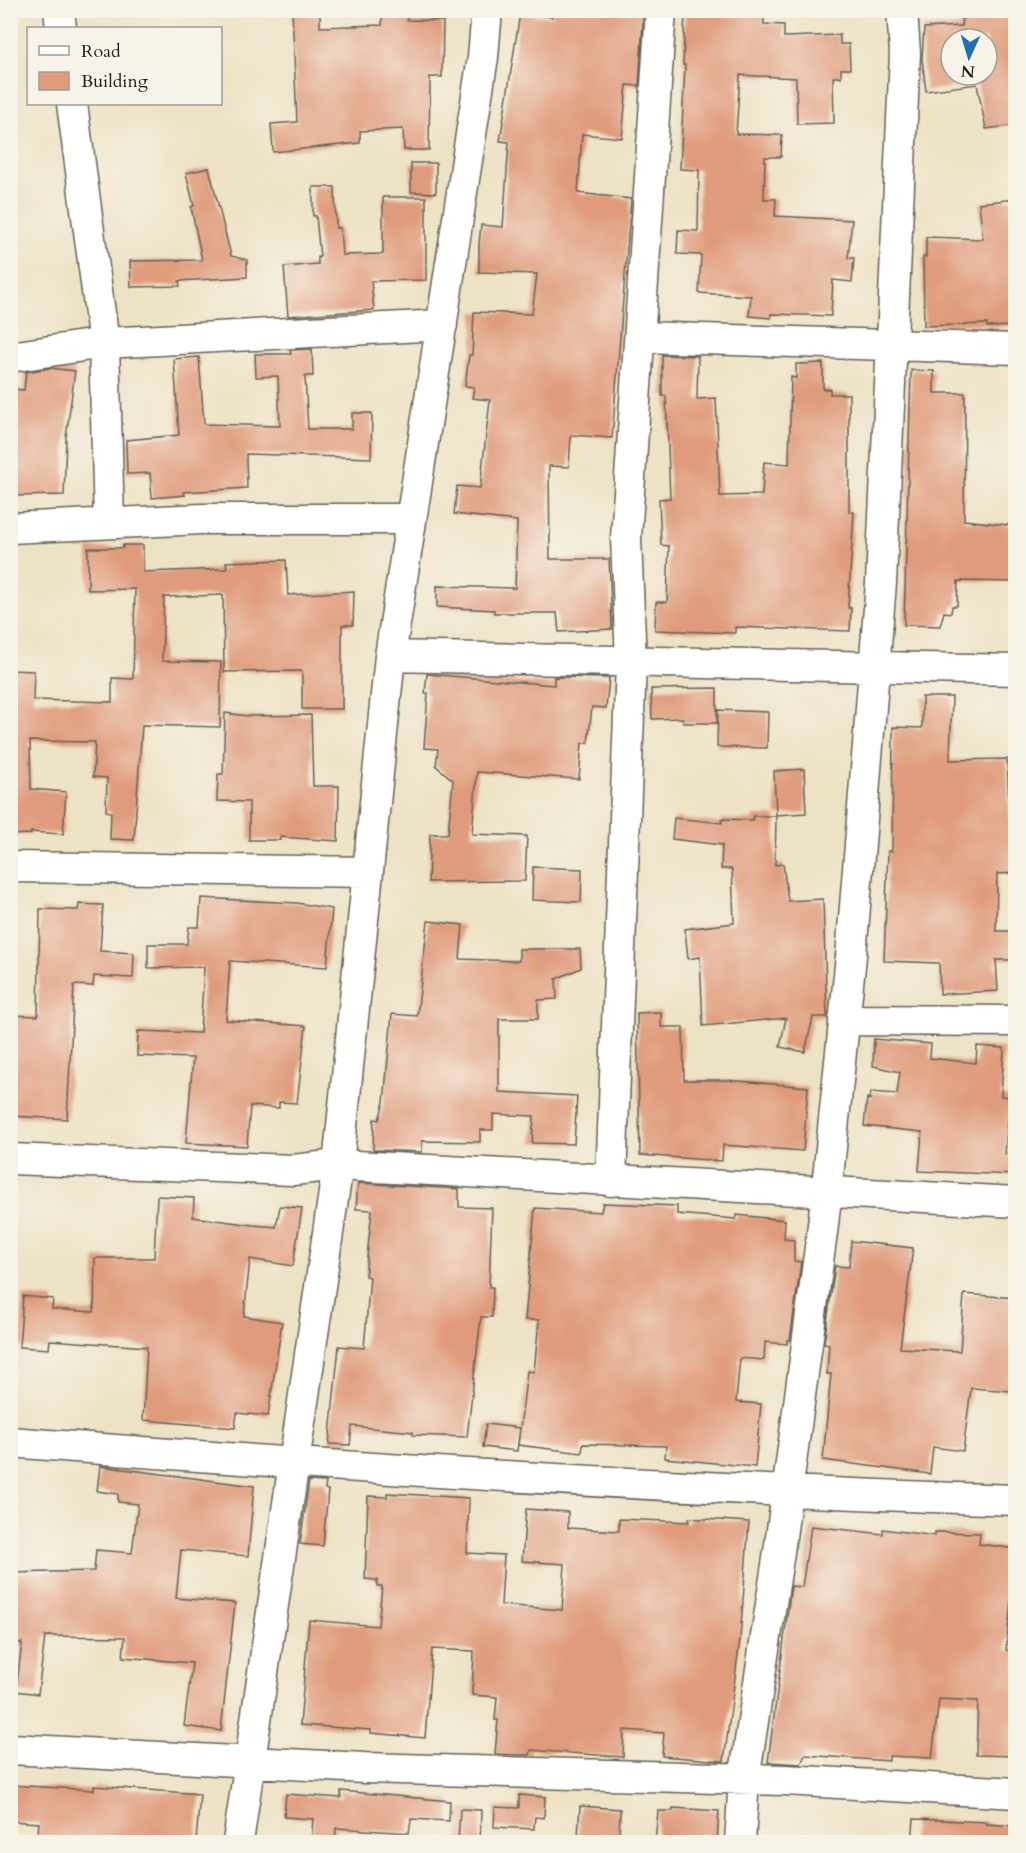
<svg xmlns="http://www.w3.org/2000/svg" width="1026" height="1853" viewBox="0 0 1026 1853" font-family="Cardo,serif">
	<rect width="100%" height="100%" fill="#f7f3e8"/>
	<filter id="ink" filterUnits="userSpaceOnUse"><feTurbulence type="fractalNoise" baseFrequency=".0167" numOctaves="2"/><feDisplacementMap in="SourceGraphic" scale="12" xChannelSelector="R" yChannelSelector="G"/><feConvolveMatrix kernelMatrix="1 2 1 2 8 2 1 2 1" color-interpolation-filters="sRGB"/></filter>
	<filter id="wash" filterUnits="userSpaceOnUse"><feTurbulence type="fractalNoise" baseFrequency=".008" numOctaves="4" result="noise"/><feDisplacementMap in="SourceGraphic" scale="24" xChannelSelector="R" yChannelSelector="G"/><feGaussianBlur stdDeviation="1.35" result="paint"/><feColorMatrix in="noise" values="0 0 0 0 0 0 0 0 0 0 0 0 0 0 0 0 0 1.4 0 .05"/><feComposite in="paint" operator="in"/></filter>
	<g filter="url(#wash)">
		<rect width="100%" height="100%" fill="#ede2c4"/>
		<g id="blocks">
			<!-- building -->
			<path fill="#e09b7c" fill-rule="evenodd" d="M292,10H320V27L382,25V10H407V20L443,21L442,77H430L429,150H404L403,129L360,131V143L273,152L271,124L297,122Z
				M553,10H642L643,23L639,86L627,85L622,138L582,134L578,193L631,199L612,438L571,435L569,467L549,466L550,559H609L612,629L559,632L557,613H494V610L437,607V586L515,588L517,521L454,514L457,486L480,488L490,400L472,398L474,387L465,386L469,355H472L474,312L532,314L537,274L479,272V244L481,225L503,227L509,142L500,141L520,13L552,17Z
				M685,10H764V24L784,25V37L840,35V44H849L850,69H841V77H833L834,123L797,124L796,78L740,75L736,134L782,135L781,157H765L764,199H776L775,216L852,220L848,258H854L852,282L833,280L831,316L771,314V318L749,316L751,296L699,293L701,255L677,254L678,230L698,231L699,170L680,169L685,65H683Z
				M987,10H1016V58L1011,59L1016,90V125L986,129L977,84L926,91L922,59L924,28L962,26L961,19L987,14ZM951,39H987V75H951Z
				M411,163H436V193L411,192Z
				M209,168L231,256L247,260V277L179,281L180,286L131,287L130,261L202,260L191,207L194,206L186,173Z
				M313,187H335L336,228H340L342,255L383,254V197H426V280L371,281L374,310L288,316L284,267L318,264V257H320L316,216H313Z
				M1016,199V289H1013L1015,326L987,327V324L924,326L923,257H926V237L983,239L979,203Z
				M312,349L313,376H305L308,429H352V413H372L371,458L246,454L247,488L184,492L185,495L152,498L150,473L127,474L126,440L179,435L174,359L199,357L204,424L280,426L278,376L256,377L255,354H291L290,350Z
				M662,355L698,356L697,399L716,398L720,496L762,495L764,462L789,464L791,377L796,378V364L823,363V389H830V394H849V512H854L848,608H851L850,631L735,627V633L655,630L656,602H667L669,546L661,545L659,499L670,498L666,396H662Z
				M50,368L75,371L66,438L64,495L10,496L13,389L24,390L26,372Z
				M911,370L934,371V393H965L964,520L1016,526V582L958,581L957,606H952L951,613L944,612L940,626L904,625Z
				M123,545H143V572L227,569L226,562L286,560L288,595L354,591L353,625H342V709H302V671L224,672L223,595L164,597L162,661L221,662L220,727L142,725L134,840L110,839L111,812L106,811L107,778L93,777L95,742L30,741L31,789L66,792L63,834L31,832V834L10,835V670L34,671L33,700L112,702V678L133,679L135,589L88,590V548H123Z
				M427,674L554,685V677L609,678L606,708L592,707L588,743H582L579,779L477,772L472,834L527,836L525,881L428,882L430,834H448L453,780L436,766L438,749L424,748L428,693H425Z
				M717,688V723H683V718L652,719L651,689Z
				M922,697H952L950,760L1007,759L1010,820H1016V873L997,874L996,931H1016V960H996L998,991L940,994L939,963L884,961L888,851H892L893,727L922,728Z
				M718,710L768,712L767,748L717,747Z
				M225,713L248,716L311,715L313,786H339L338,841L280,837V840H249V802L217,801L218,774H223Z
				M804,769L806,813L776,815L774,771Z
				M753,816H776L775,865L783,864L788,901L823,899L827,1017H813L805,1052L780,1047L786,1018L703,1026L700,957L688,959L685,929L734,923L732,869H721L722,845L672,839L674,818L722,823V819L752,820Z
				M533,867L582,869L581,902L532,900Z
				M201,898L297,903L332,909L327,967L230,961L226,1020L306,1026L297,1103L279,1102V1108L250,1106L247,1146L186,1143L193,1058L137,1056L138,1031L200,1033L204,967L148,968V944H187L189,927H199Z
				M79,904L103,905L100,951L134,953L133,978L94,976L93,986L74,985L67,1119L10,1116V1015L38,1016L40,909L78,910Z
				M428,921L463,925L460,959L519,961V949H580L581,968L556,979L557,999L538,1000V1019H499V1092L577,1096L574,1144L532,1143L534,1116L493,1114V1130H480V1142L422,1141V1152L373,1150L374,1119L379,1120L384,1102L392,1014L417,1016Z
				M661,1012V1027H683L684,1080H727L808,1087L803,1151L723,1145L722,1161L640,1155L637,1013Z
				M874,1039L931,1044L930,1058L976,1063L977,1046L1004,1048L1001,1096L1010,1097L1005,1154L1015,1155L1014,1175L919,1171L922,1132L864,1126L867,1098L870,1099L871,1092L897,1094L900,1072L873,1066Z
				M358,1183L459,1189V1207L492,1208L489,1287H493L492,1317H481L467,1437L413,1435V1432L352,1426L350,1445L329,1444L339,1346L364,1348L370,1277L365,1276L372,1210L356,1209Z
				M157,1196L194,1198L193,1217L253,1225L276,1227L280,1206L302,1208L293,1266L250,1259L244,1316L282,1322L268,1416L237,1413L235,1428L143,1420L147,1347L50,1340L49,1349L19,1347L23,1296L53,1299L52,1309L94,1312L95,1258H154Z
				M603,1203L677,1206V1214L736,1219L737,1215L785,1220L784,1239L794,1240V1261L801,1262L790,1340H787V1344L765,1342L764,1360L740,1358L736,1402L761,1404L755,1467L665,1458L666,1446L583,1444L582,1453L518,1445L527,1371L534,1372L539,1320H525L535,1208L601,1212Z
				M851,1241L913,1248L900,1348L960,1351L964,1294L1016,1298V1351L1012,1391L971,1388L963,1451L933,1447L930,1474L823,1460L831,1374H827L829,1344L824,1343L835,1266L849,1267Z
				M486,1424L520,1428L517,1451L483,1447Z
				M100,1466L254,1486L248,1556L181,1550L176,1598L235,1603L221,1731L184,1726L192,1663L123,1657L125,1637L45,1636L38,1694L16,1691L22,1643H10V1573L94,1571L96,1550L132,1553L138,1504L118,1502V1494L97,1491Z
				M309,1481L326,1482L325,1489L328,1490L323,1546L300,1544Z
				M387,1493L469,1498L467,1553L504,1555L501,1605L562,1610L565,1564L522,1561L526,1509L568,1512V1528L619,1531V1519L689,1522V1518L749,1522L740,1639L724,1761L662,1756L664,1733L624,1730L623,1757L531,1750L530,1755L495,1754L498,1720H495L497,1697L472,1695L474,1651L432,1649L425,1738L371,1733V1730L300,1725L309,1620L378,1626L382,1586H377V1580L365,1579L368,1496L387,1497Z
				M811,1526L883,1534V1529L935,1536V1532L980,1533L979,1544L1016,1549L1006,1650L1016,1651V1756L976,1755L978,1701L939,1699L932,1758L889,1756V1761L805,1755L801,1764L768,1762L791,1586L802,1587Z
				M10,1785L94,1790V1786L200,1794L196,1842L62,1840L61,1842H37L39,1823L10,1821Z
				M341,1791L450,1801L449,1821L411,1819L409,1833L336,1828L335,1842H311L313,1819L284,1817L286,1794L341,1798Z
				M519,1795L545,1797L544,1818L535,1817L534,1829L494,1827L495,1807L519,1808Z
				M580,1806L620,1809L619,1838L578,1836Z
				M673,1808L719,1811L717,1842H655L658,1811H673Z
				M460,1809L481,1810L480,1842H458Z
				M914,1819L987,1822V1824L1015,1826L1014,1842H912Z"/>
		</g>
	</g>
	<g filter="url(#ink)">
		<use href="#blocks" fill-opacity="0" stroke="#656157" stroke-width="1.5"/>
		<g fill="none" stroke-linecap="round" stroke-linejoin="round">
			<defs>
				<path id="minor" d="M59,10L61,28
					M72,104L104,343L109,523
					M641,337L1016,349
					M10,357L104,343L442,325
					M10,528L202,519H411
					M390,656L1016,670
					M10,867L368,872
					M844,1020L1016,1021
					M10,1159L293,1170L338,1165L1016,1202
					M611,1181L631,663L626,538L661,10
					M10,1442C345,1468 680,1489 1016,1500
					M10,1749L364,1768L785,1780L1016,1793
					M238,1842L338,1165L390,656L483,57L487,10
					M740,1842L744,1780L779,1552L823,1225L851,956L881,583L905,53L902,10"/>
			</defs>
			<!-- minor casing -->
			<use href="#minor" stroke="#656157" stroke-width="33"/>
			<!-- minor -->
			<use href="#minor" stroke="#fff" stroke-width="30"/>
		</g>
	</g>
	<!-- margin -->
	<rect width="1026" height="1853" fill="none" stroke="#f7f3e8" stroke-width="36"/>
	<!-- legend -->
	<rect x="27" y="27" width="195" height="78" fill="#f7f3e8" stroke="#9f9d96" stroke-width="1.5"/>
	<rect x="39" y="46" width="30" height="9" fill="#ffffff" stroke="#9f9d96" stroke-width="1.5"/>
	<text x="81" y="57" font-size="18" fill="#1c1c1c">Road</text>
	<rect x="39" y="72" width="30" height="18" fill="#e09b7c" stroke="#9f9d96" stroke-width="1.5"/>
	<text x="81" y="87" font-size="18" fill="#1c1c1c">Building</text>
	<!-- north arrow -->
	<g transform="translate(969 57) rotate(184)"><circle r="28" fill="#f7f3e8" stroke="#9f9d96" stroke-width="1.5"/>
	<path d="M0-4.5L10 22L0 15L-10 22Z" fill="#1f6fb2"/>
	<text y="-9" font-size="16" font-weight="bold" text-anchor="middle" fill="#1c1c1c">N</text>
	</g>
</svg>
